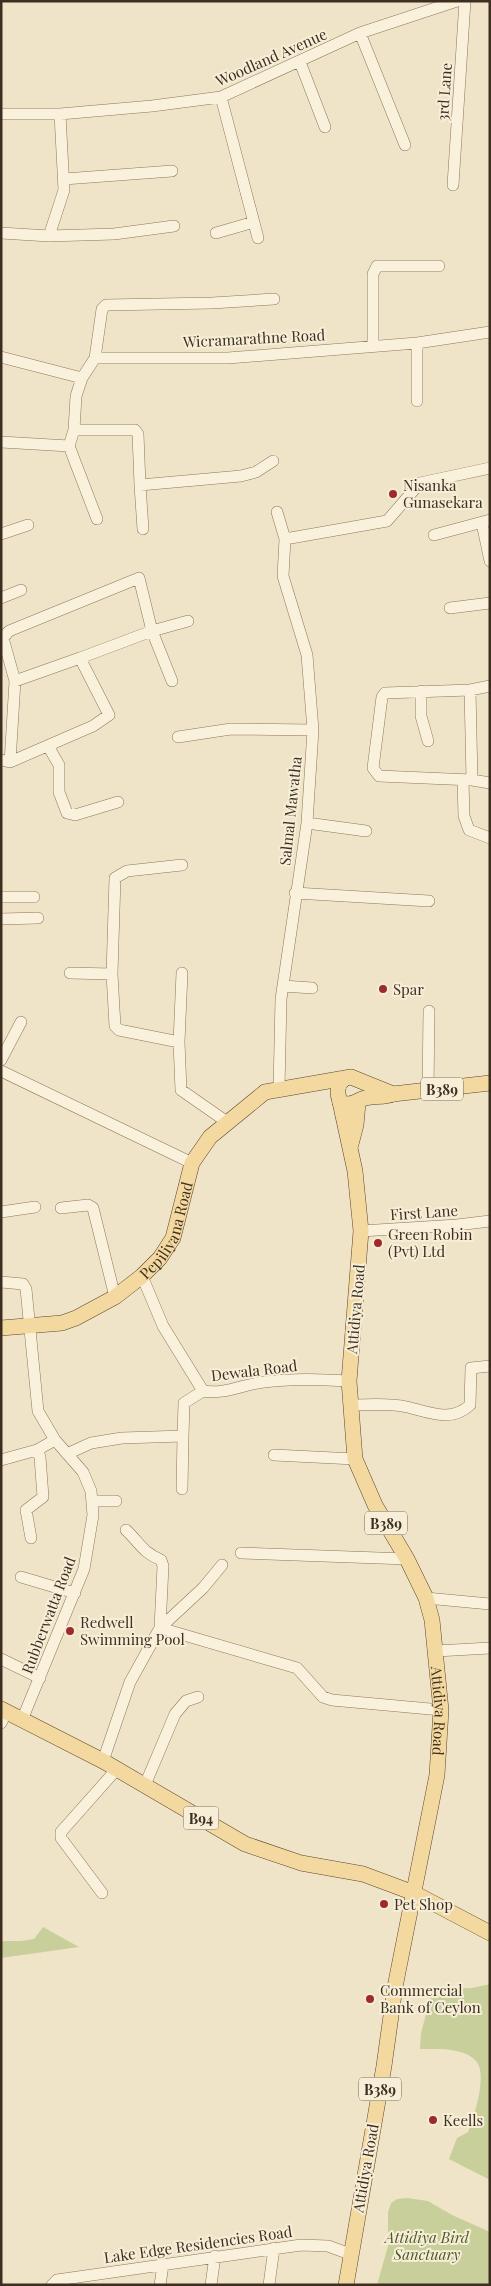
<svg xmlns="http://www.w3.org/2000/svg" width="491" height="2286" viewBox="0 0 491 2286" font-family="'Playfair Display',serif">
	<rect width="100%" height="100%" fill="#f0e4c8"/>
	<!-- green -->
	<path fill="#c9cf9b" d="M43,1927L79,1947L1,1958V1941H21L34,1939Z
		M490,1984V2180L449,2159L457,2138L468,2132C474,2117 488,2074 476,2061C464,2047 436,2049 420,2049L421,2033L432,1992L436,1989L472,1988Z
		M407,2198L428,2201L452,2215L490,2232V2285H377L388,2246V2212L391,2203L397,2199Z"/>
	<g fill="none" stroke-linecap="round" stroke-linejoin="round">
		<defs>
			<path id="minor" d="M360,33L405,145
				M300,62L325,127
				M221,97L258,238
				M1,114H60L152,106L221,97L360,33L457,1
				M64,179L172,171
				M453,185L465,1
				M1,233L49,236L64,190L60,114
				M216,233L254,222
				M49,236L114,234L174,226
				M417,343V401
				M373,345V274L377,266H439
				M1,357L82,378L95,358H228L417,343L490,332
				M95,358L102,309L106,305L212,303L274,299
				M82,378L76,396L74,430L69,446L97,519
				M74,430H135L138,434L140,485L241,476L256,472L273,461
				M1,442L69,446
				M140,485L143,529
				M277,512L285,539L283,576L307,655L313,730L307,823L281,999L279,1089
				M482,523L490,561
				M1,534L28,525
				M434,535L490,520
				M285,539L387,521L420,483L490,468
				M1,598L21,590
				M450,608L490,603
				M172,681L152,631L188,621
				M490,686L470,690L385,693L382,697L373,768L379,776L472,780L490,783
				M470,690L472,780
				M421,691V716L428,741
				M178,737L231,729L313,730
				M48,746L59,765V792L67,813L75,815L118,802
				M1,760L10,762L93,726L109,715L80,658L15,681L3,638L9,631L139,578L152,631L80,658
				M10,762L15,681
				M463,781L464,816L469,830L490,838
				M307,823L366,831
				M295,893L429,901
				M1,897H34
				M1,919L38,918
				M70,973L112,974L115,1026L119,1030L179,1042L181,1090L227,1122
				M112,974L115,878L127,871L182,865
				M283,986L312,988
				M179,1042L182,973
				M1,1060L21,1022
				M1,1071L192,1163
				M428,1091L429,1011
				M61,1208L88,1205L93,1208L115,1297
				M1,1212L35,1207
				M361,1231L457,1225L490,1221
				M142,1276L163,1326L203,1391C225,1395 243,1384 264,1382C292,1378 320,1379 349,1381
				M1,1282L23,1284L26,1289L38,1411L55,1440L83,1472L91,1491L93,1515L84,1569L22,1720
				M352,1405C370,1405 390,1403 407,1407C429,1412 451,1423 470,1405L471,1368L490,1366
				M67,1454L91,1443L122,1438L183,1436L184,1403L203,1391
				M274,1455L355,1459
				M1,1460L37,1450L55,1440
				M182,1489L183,1436
				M93,1501H116
				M31,1538L26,1510L43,1497L40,1457L37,1450
				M241,1553L407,1559
				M21,1577L75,1593
				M426,1598L490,1604
				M160,1628L297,1668L323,1697L332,1700L441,1710
				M160,1628L203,1588L222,1565
				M436,1651L490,1648
				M1,1659L40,1678
				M1,1723L7,1711
				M103,1761L130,1682L160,1628L163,1566L161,1560C142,1552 140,1543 126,1530
				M145,1785L175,1714L186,1701L198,1697
				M102,1893L61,1838V1832L116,1770
				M52,2285L57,2280L301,2245L328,2246L350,2254
				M160,2285L163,2265
				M211,2285L215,2256
				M269,2285L274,2248"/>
			<g id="major">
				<path d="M344,1079C336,1085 337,1093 340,1102C350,1106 353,1103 362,1099C372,1095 383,1098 393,1094L490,1083"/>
				<path id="s1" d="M340,1102L355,1171L361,1231L349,1381L355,1459L375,1505L407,1559L426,1598L432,1620L441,1710L437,1775L395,1987L384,2066L346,2285"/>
				<path d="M351,1144L356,1125L358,1103"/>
				<path id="s2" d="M1,1328L62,1323L76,1318L115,1297L142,1276L160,1258L173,1238L192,1163L210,1137L265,1092L351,1077L393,1094"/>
				<path d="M1,1709L103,1761L245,1844L301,1863L363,1874L414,1893L490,1933"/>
			</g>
		</defs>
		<!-- minor casing -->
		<use href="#minor" stroke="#8d765c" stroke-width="12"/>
		<!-- major casing -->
		<use href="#major" stroke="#5b4430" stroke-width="16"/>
		<!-- minor -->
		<use href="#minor" stroke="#faf1dc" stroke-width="11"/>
		<!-- major -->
		<use href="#major" stroke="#f3d9a0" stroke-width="15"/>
	</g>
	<!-- markers -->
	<g fill="#9e2a2b" stroke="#f7eed8" stroke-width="2">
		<circle cx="393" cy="494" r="5"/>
		<circle cx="383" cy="989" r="5"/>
		<circle cx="378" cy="1243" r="5"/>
		<circle cx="70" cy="1631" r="5"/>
		<circle cx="384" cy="1904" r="5"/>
		<circle cx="370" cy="1999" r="5"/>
		<circle cx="433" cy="2120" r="5"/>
	</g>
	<g text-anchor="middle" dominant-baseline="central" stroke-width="4" stroke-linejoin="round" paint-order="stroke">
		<!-- shield labels -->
		<g fill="#f7eed8" stroke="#756857" stroke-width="1">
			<rect x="421" y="1077.5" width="42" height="23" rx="4"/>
			<rect x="365" y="1511.5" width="42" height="23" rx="4"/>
			<rect x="183.5" y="1806.5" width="35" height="23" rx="4"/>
			<rect x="359" y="2077.5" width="42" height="23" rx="4"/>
		</g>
		<g font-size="14" font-weight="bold" fill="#3d2e20">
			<text x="442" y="1089">B389</text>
			<text x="386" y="1523">B389</text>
			<text x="201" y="1818">B94</text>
			<text x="380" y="2089">B389</text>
		</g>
		<!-- street labels -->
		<g font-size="15" fill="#3d2e20" stroke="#f7eed8">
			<text transform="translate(271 57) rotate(-24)">Woodland Avenue</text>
			<text transform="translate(444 92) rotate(-86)">3rd Lane</text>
			<text transform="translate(254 338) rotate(-3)">Wicramarathne Road</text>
			<text transform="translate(290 811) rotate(-84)">Salmal Mawatha</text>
			<text transform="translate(424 1212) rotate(-4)">First Lane</text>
			<text stroke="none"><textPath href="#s2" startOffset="208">Pepiliyana Road</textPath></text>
			<text transform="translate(355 1309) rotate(-85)">Attidiya Road</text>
			<text transform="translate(254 1370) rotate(-7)">Dewala Road</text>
			<text transform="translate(48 1615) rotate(-69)">Rubberwatta Road</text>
			<text stroke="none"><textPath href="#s1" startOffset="630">Attidiya Road</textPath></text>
			<text transform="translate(365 2168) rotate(-80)">Attidiya Road</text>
			<text transform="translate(198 2244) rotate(-8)">Lake Edge Residencies Road</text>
		</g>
		<!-- poi labels -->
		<g font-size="15" fill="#3d2e20" stroke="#f7eed8" text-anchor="start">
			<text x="403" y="485">Nisanka<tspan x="403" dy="17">Gunasekara</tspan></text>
			<text x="393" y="989">Spar</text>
			<text x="388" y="1234">Green Robin<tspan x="388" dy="17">(Pvt) Ltd</tspan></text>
			<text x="80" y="1622">Redwell<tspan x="80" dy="17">Swimming Pool</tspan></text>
			<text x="394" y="1904">Pet Shop</text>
			<text x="380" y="1990">Commercial<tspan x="380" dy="17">Bank of Ceylon</tspan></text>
			<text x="443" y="2120">Keells</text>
		</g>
		<!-- park labels -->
		<g font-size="15" font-style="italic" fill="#4d5a26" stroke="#f7eed8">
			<text x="427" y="2237">Attidiya Bird<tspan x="427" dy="17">Sanctuary</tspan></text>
		</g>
	</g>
	<!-- border -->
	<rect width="491" height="2286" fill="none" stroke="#3d2e20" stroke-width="5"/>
</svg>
